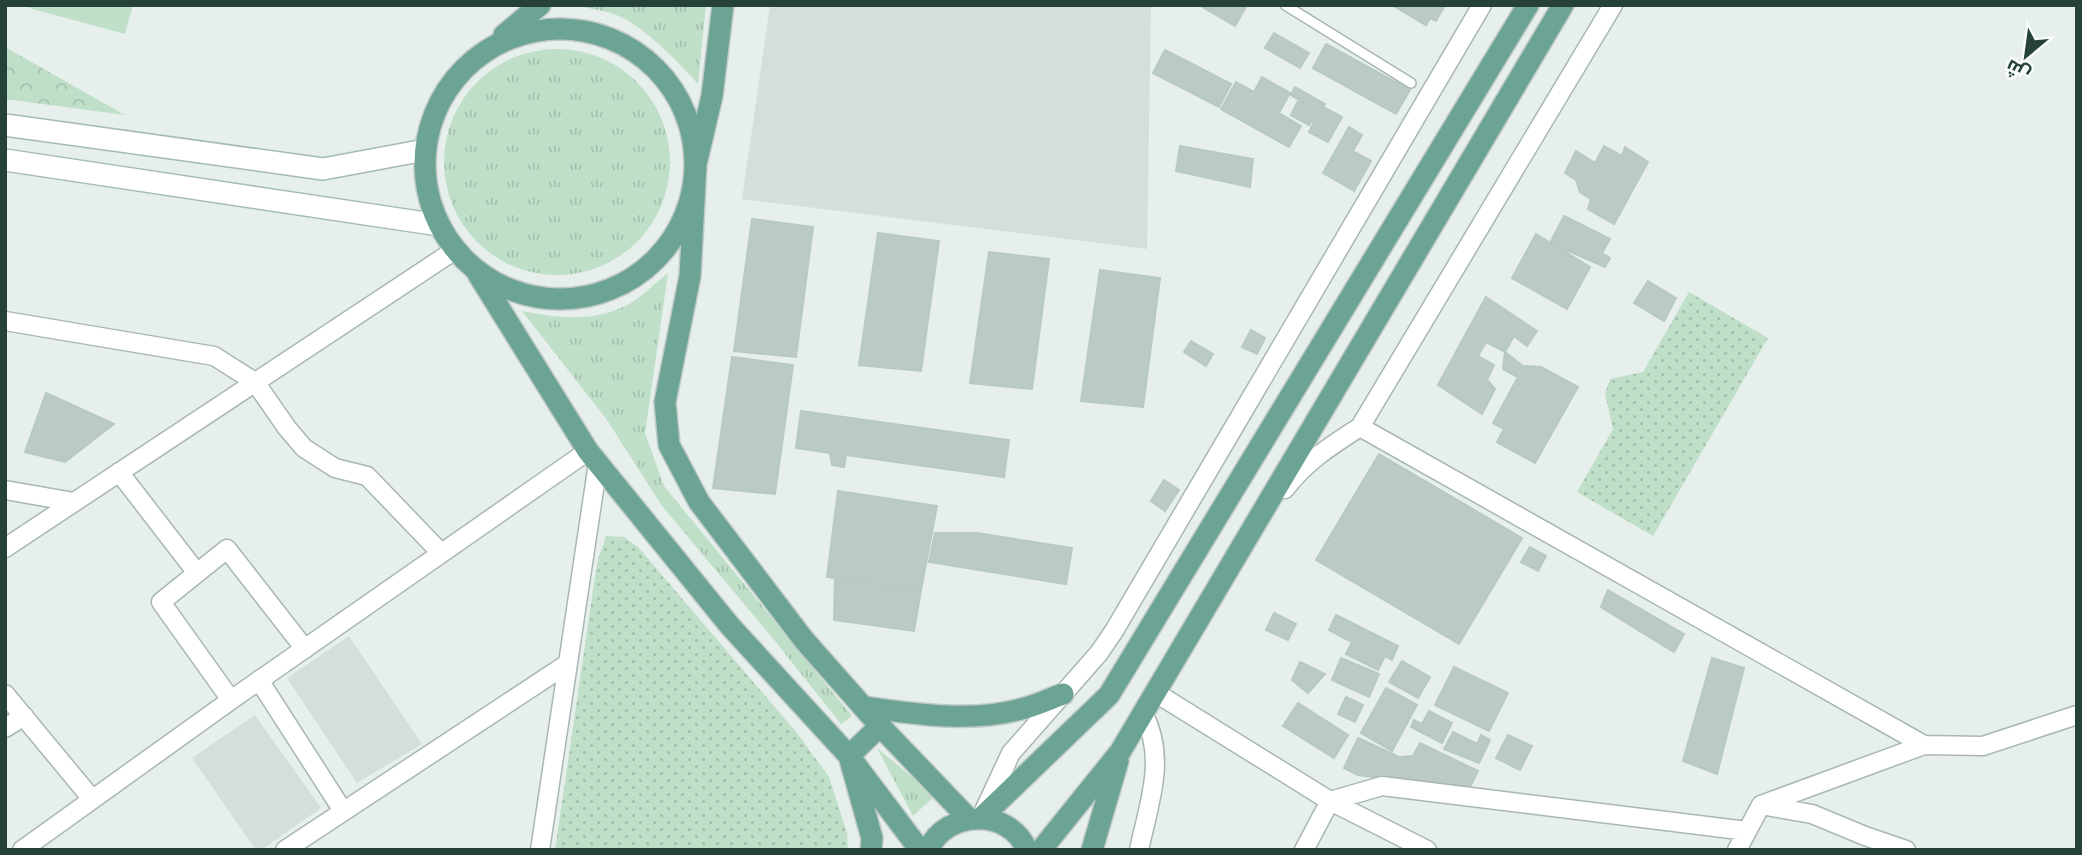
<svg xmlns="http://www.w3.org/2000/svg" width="2082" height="855" viewBox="0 0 2082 855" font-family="'DM Sans',Cairo,sans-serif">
	<defs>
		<pattern id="grass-tufts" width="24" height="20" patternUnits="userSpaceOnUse" patternTransform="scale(1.75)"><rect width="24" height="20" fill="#c0dfc8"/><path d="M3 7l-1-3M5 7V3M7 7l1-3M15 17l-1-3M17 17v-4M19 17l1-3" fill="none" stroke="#a5c1ad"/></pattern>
		<pattern id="forest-crowns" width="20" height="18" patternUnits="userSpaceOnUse" patternTransform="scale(1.75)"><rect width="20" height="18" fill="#c0dfc8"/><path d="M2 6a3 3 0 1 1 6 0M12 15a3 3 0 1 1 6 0" fill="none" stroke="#a5c1ad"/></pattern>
		<pattern id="park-dots" width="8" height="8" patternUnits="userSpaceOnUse" patternTransform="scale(1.75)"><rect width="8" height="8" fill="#c0dfc8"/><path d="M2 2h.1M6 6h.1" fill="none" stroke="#a5c1ad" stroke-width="1.8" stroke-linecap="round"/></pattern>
	</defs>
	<rect width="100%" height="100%" fill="#e6efeb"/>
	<!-- built -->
	<path fill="#d4dfda" d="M770,5H1151L1147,249L742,199Z
		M349,636L422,744L357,783L287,678Z
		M255,715L321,808L261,850H256L192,758Z"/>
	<!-- grass -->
	<path fill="url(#grass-tufts)" d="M568,5H706L698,84C678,62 657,40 632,23C615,11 589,8 568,5Z
		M444 162a113 113 0 1 1 226 0a113 113 0 1 1-226 0Z
		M668,273L645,433L664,486L852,716L841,724L771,636L662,506L607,420L522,311C560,318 593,323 629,304C643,296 655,283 668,273Z
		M877,748L935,796L913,816Z"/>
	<!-- forest -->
	<path fill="url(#forest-crowns)" d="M5,47L125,115L5,99Z"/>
	<!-- park -->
	<path fill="url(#park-dots)" d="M1689,292L1768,338L1653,536L1577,492L1613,429L1605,394L1610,379L1643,372Z
		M606,536L624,537L638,547L797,733L829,777L847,833L848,850H555L597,563Z"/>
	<!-- pitch -->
	<path fill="#c0dfc8" d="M30,5H133L125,34L29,8Z"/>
	<!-- building -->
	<path fill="#bbcac4" stroke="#b8c9c2" stroke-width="2" d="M1199,5H1247L1235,26Z
		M1392,5H1445L1436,21L1430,18L1426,25Z
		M1274,33L1309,53L1300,68L1265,48Z
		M1326,44L1410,90L1396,114L1313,68Z
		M1165,50L1231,84L1219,107L1153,73Z
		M1262,77L1290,93L1279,113L1301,126L1289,147L1221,109L1236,82L1254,92Z
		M1295,87L1325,104L1323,107L1342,117L1328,142L1309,132L1314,122L1311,121L1309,125L1291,115L1298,101L1306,104L1291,95Z
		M1349,127L1362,135L1353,151L1371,161L1354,191L1323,173Z
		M1180,146L1253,159L1250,187L1176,171Z
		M1604,146L1622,156L1625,147L1648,162L1614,224L1588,209L1591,199L1580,192L1576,180L1565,173L1576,151L1595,163Z
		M1564,216L1610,239L1602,253L1610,258L1605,267L1550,243Z
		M752,219L813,227L796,357L734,351Z
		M878,233L939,241L921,371L859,365Z
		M1536,234L1590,267L1567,309L1512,278Z
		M989,252L1049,259L1032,389L970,383Z
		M1100,270L1160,278L1143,407L1081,401Z
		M1648,281L1676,298L1664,321L1634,303Z
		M1486,297L1537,331L1527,346L1514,336L1505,352L1486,342L1478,356L1494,365L1487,380L1495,389L1482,414L1438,385Z
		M1251,330L1265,338L1257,354L1242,347Z
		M1191,341L1213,354L1206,366L1184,352Z
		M1505,352L1523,366L1541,367L1578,387L1535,463L1497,442L1504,429L1493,423L1518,377L1503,369Z
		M732,357L793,365L775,494L713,488Z
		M46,393L114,424L65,462L25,452Z
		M801,411L1009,440L1004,477L846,455L844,467L832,465L830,453L796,448Z
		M1379,454L1522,538L1459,644L1316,560Z
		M1164,480L1179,490L1165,511L1151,501Z
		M838,491L937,506L921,590L827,577Z
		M935,533H977L1072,548L1066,584L929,562Z
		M1530,547L1546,556L1538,571L1521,562Z
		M835,579L921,590L914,631L834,620Z
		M1608,590L1684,634L1674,652L1601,607Z
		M1274,613L1296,624L1288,640L1266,630Z
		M1336,615L1398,646L1392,660L1385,656L1378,670L1346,654L1352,642L1329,630Z
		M1341,658L1379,674L1369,697L1332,680Z
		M1712,658L1744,668L1717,774L1683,761Z
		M1402,661L1430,677L1418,698L1389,682Z
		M1300,662L1325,674L1308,693L1292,680Z
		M1454,667L1508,693L1489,731L1435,705Z
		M1386,688L1417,705L1392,751L1361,733Z
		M1346,697L1363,705L1355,722L1338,714Z
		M1298,703L1348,735L1334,758L1283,726Z
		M1429,711L1452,723L1442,743L1411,727L1414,720L1422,724Z
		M1453,732L1477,744L1481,735L1490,740L1479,763L1444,749Z
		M1508,735L1532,746L1520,770L1496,758Z
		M1358,738L1399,757L1413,756L1420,743L1478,771L1469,789L1358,775L1344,768Z"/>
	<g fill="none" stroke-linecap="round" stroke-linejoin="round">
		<defs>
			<path id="service" d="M1285,5L1411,83"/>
			<path id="minor" d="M5,321L214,356L255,382L287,428L304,448L335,468L367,476L441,553
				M1360,427L1924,745
				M119,472L197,573
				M1285,489C1305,462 1332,445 1360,427L1613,5
				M5,490L74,502
				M5,548L455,250
				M259,680L343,811
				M1156,693L1330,801L1427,850
				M5,694L92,799
				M231,700L161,602L227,549L305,649
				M5,728L24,716
				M1761,805L1812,814L1865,836L1906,850
				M983,813L1011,753L1099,653L1114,631L1482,5
				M22,850L231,700L588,451
				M285,850L567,664
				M540,850L598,463
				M1139,850C1149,803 1167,758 1143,713
				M1304,850L1330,801L1382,786L1747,831
				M1737,850L1761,805L1924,745L1983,746L2077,715"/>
			<path id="secondary" d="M5,125L323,169L425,150
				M5,160L439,225"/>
			<path id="primary" d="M723,5L712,96L696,164L690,276L665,402L669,445L699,502L804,640L880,726L968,818
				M425 164a135 135 0 1 1 270 0a135 135 0 1 1-270 0Z
				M504,35L540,5
				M478,274L588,451L730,626L849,756L920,850
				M863,707C915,714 970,723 1021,709C1035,706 1049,699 1063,694
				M981,818L1109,695L1528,5
				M871,850L872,838L849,756L880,726
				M928,850C946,810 1009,807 1027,850
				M1041,850L1120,752L1563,5
				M1092,850L1118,761"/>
		</defs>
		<!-- service casing -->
		<use href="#service" stroke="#a8b7b2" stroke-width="12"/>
		<!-- minor casing -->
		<use href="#minor" stroke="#a8b7b2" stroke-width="21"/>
		<!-- secondary casing -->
		<use href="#secondary" stroke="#a4bbb3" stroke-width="24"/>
		<!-- primary casing -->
		<use href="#primary" stroke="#c2cac8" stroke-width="24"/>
		<!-- service -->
		<use href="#service" stroke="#fff" stroke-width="9"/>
		<!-- minor -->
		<use href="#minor" stroke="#fff" stroke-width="18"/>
		<!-- secondary -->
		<use href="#secondary" stroke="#fff" stroke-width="21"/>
		<!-- primary -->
		<use href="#primary" stroke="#6ba495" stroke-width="21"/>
	</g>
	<!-- border -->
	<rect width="2082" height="855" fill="none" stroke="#25413a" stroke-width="14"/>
	<!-- north arrow -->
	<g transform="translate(2026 56) rotate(209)" stroke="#f7fbf9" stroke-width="5" paint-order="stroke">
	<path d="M0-5L12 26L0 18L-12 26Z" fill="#25413a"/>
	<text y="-10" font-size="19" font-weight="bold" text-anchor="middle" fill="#25413a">ش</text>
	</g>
</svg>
